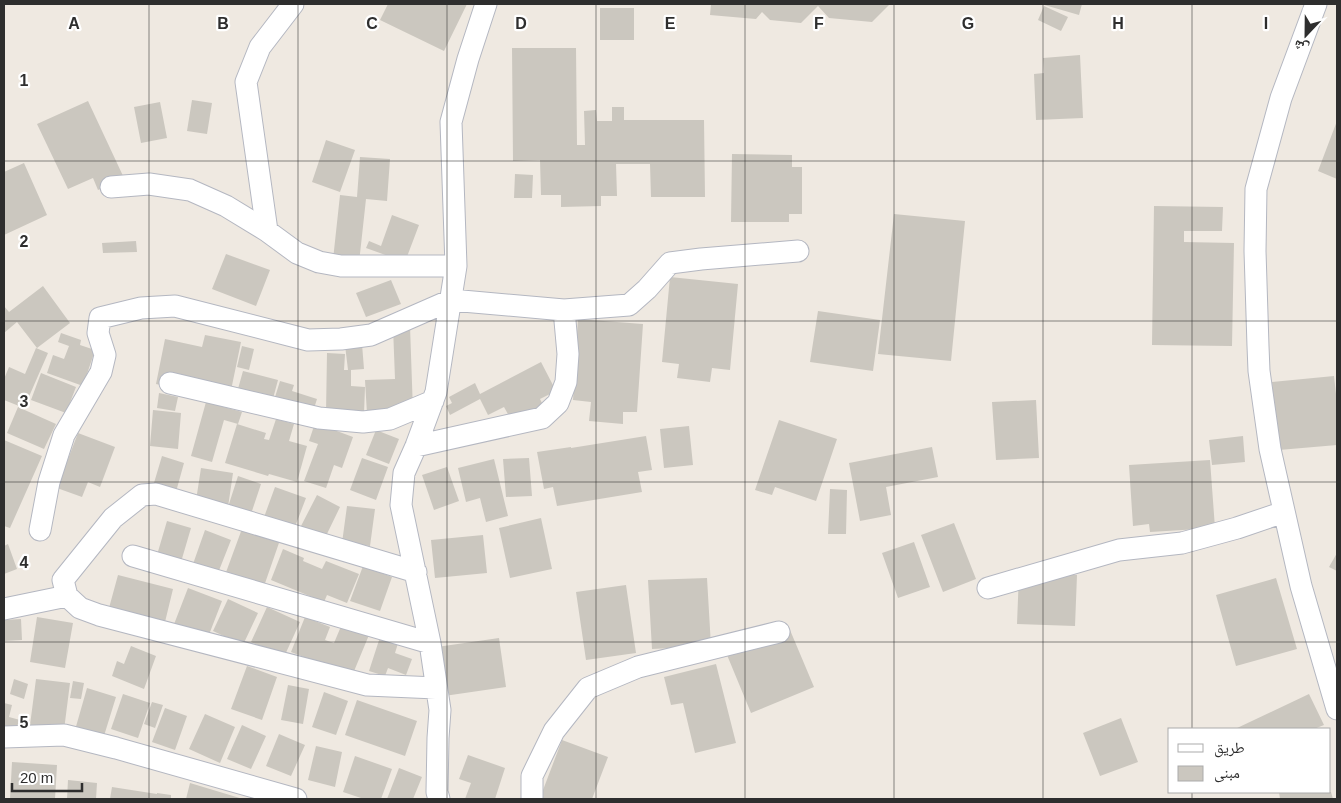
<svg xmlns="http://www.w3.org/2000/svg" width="1341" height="803" viewBox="0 0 1341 803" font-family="Helvetica,'Noto Naskh Arabic',sans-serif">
	<rect width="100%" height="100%" fill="#efe9e1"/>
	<!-- building -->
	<path fill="#cbc7bf" d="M388,4H467L444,51L380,20Z
		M711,4H890L872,22L829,18L818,6L801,23L770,20L762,12L756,19L710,15Z
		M1041,4H1082L1079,15Z
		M1044,6L1068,17L1061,31L1038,20Z
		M600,8H634V40H600Z
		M512,48H576L577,145H585L584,111L596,110L597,121H612V107H624V120H704L705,197H651L650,164H616L617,196H601V206L561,207V195H541L540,160L513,161Z
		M1080,55L1083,118L1036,120L1034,74L1044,73L1043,58Z
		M192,100L212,103L207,134L187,131Z
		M88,101L124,178L98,190L93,178L68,189L37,124Z
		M160,102L167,138L141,143L134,107Z
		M1337,121V179L1318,171Z
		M326,140L355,150L340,192L312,182Z
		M732,154L792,155V167H802V214H789V222H731Z
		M360,157L390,159L387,201L366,199L358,272L332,269L340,195L357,197Z
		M24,163L47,215L4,235V172Z
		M515,174L533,175L532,198H514Z
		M1154,206L1223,207L1222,231H1184V242L1234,243L1232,346L1152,345Z
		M894,214L965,221L951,361L878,354Z
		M392,215L419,225L405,262L366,248L369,241L381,246Z
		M136,241L137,252L103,253L102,243Z
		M226,254L270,270L256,306L212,289Z
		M670,277L738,284L730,370L712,368L710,382L677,378L679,364L662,362Z
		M391,280L401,304L366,317L356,293Z
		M43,286L70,323L37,348L17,322L4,333V306L14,318L9,312Z
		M818,311L880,320L873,371L810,362Z
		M578,319L643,324L637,412H623V424L589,421L591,402L573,400Z
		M410,326L413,412L367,414L365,380L395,379L393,327Z
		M61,333L81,340L80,345L95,350L83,386L47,373L53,355L64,359L69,346L58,342Z
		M205,335L241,342L229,400L156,384L165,339L202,347Z
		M362,344L364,369L351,370V386L365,387L364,414L326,413L327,353L345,354L344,370H348L345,345Z
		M242,346L254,349L249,370L237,367Z
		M36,348L48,353L24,408L4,400V379L9,367L25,374Z
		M541,362L556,391L540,399L545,409L514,425L504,407L488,415L480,399L450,415L446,406L452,403L449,397L475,383L480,394Z
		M243,371L278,380L271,406L236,396Z
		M41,373L76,387L66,413L31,400Z
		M1334,376L1337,403V445L1279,450L1272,382Z
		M280,381L294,385L292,391L317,399L310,421L271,410Z
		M159,393L178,397L175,411L157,408Z
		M1036,400L1039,458L996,460L992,402Z
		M206,402L242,412L238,424L224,420L212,462L191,456Z
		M18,407L56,424L44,449L7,433Z
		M153,410L181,413L178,449L150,446Z
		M276,419L294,424L289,441L307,446L297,482L269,474L268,476L225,463L237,424L266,433L264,439L269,440Z
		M779,420L837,439L816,501L775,487L772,495L755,490Z
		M315,423L353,437L342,468L334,465L326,488L304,481L318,444L309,441Z
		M689,426L693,465L664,468L660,429Z
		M376,430L399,439L389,464L366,455Z
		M78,433L115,447L100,487L88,482L82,497L57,488Z
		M646,436L652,470L638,472L642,492L557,506L553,487L544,489L537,452L571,447V448Z
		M1243,436L1245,462L1212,465L1209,440Z
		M4,440L42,456L10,528L4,526Z
		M932,447L938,477L886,487L891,515L860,521L849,463Z
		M162,456L184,463L174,499L151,493Z
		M362,458L388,467L376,500L350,490Z
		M529,458L532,496L506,497L503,459Z
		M494,459L508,516L486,522L480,498L466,502L458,468Z
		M1210,460L1215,528L1150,532L1149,524L1133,526L1129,465Z
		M447,467L459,501L434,510L422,475Z
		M201,468L233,473L228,507L238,476L261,484L249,520L195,507Z
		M275,487L306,498L293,532L263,520Z
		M830,489L847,490L846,534H828Z
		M317,495L340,507L325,538L301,526Z
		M347,506L375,509L370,546L342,543Z
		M541,518L552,569L510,578L499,528Z
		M167,521L191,528L181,562L157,555Z
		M954,523L976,579L943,592L921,535Z
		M243,526L280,540L263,589L225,575Z
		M205,530L231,540L218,573L193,564Z
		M483,535L487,573L435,578L431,540Z
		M914,542L930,587L898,598L882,553Z
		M8,544L17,569L4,574V546Z
		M283,549L304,558L303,561L322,569L326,561L359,574L347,603L327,595L324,602L271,580Z
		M1337,553V571L1329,567Z
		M363,566L392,577L380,611L350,601Z
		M1019,573L1077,575L1075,626L1017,624Z
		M118,575L173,589L165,622L106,619Z
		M707,578L711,646L652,649L648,580Z
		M1276,578L1297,649L1236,666L1216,595Z
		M626,585L636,653L586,660L576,592Z
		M188,588L222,601L205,645L171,632Z
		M228,599L258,613L243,645L213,631Z
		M267,607L300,622L284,657L251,642Z
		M37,617L73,623L65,668L30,662Z
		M305,617L330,627L325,640L334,643L342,624L369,635L352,676L291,652Z
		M21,619L22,640L4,641V620Z
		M790,630L814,687L751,713L727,655Z
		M381,634L399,640L395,653L412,659L406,675L388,668L385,676L369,671Z
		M499,638L506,687L444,696L437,647Z
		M131,646L156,656L144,689L112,676L117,661L124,664Z
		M716,664L736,743L695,753L683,703L671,705L664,677Z
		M247,666L277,677L262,720L231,709Z
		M14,679L28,684L24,699L10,694Z
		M36,679L70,683L64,730L30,725Z
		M73,681L84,683L81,699L70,698Z
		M288,685L309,689L303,724L281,720Z
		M87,688L116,697L103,739L75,730Z
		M324,692L348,701L336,735L312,727Z
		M123,694L150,703L138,738L111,729Z
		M1309,694L1324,725L1314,729H1235Z
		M357,700L417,721L405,756L345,735Z
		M152,702L163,705L155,728L144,724Z
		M4,703L12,705L9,717L20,720L14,742L4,739Z
		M165,708L187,716L175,750L152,742Z
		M205,714L235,727L220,763L189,749Z
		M1121,718L1138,762L1100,776L1083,733Z
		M242,725L266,736L251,769L227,759Z
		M279,734L305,745L291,776L266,766Z
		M562,740L608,757L592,799H543L540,798Z
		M316,746L342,752L335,787L308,780Z
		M468,755L505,768L495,799H465L471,783L459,779Z
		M355,756L392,769L381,799H364L343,792Z
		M12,762L57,765L55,799H10Z
		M399,768L422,777L413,799H387Z
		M68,780L97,783L96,799H67Z
		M190,783L243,799H186Z
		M112,787L157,794V793L171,795V799H110Z
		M1279,792H1331L1333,799H1280Z"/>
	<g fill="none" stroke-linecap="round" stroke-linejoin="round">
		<defs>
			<path id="minor" d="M1316,4L1281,98L1256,189L1255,251L1258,346L1259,371L1270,449L1301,586L1337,709
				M111,187L149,184L190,190L226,206L267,231L297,253L319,262L341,266H456
				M267,231L246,82L260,47L293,4
				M170,383L319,418L363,422L390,419L433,401
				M416,446L542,418L558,403L566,382L568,354L564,310
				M40,530L49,482L64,435L101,372L105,355L98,333L100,318L141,308L175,306L308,340L341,339L371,335L451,300L564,310L629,305L647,289L670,263L701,259L798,251
				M133,556L430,643
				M416,572L156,494L142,495L113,518L63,580L67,596L80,608L99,615L367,685L436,688
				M988,588L1119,550L1182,543L1237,528L1284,512
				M4,609L67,596
				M4,737L64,735L116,748L296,799
				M439,799L437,792L438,738L440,710L430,643L401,505L404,473L416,446L436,392L456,266L451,122L468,59L486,4
				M532,799V776L554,731L588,688L638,667L779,632"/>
		</defs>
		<!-- minor casing -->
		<use href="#minor" stroke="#b4b7c1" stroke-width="23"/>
		<!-- minor -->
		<use href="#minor" stroke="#fff" stroke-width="21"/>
	</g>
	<!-- grid -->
	<path fill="none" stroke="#2e2e2e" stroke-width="1" stroke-opacity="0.55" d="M149,4V799M298,4V799M447,4V799M596,4V799M745,4V799M894,4V799M1043,4V799M1192,4V729M4,161H1337M4,321H1337M4,482H1337M4,642H1337M1192,792V799"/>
	<g font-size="16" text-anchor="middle" font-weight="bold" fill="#2e2e2e" stroke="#fff" stroke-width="4.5" stroke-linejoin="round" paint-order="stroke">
		<text x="74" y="29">A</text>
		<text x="223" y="29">B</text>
		<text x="372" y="29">C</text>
		<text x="521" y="29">D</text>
		<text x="670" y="29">E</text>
		<text x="819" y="29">F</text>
		<text x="968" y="29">G</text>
		<text x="1118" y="29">H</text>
		<text x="1266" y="29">I</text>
		<text x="24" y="86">1</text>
		<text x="24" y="247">2</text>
		<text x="24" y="407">3</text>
		<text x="24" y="568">4</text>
		<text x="24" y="728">5</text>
	</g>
	<!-- border -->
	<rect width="1341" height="803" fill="none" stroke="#2e2e2e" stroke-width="10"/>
	<!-- legend -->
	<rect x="1168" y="728" width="162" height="65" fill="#ffffff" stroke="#ababab"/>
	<rect x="1178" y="744" width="25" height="8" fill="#ffffff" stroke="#ababab"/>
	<text x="1214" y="753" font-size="15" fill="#2e2e2e">طريق</text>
	<rect x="1178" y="766" width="25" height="15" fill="#cbc7bf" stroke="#ababab"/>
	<text x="1214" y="778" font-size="15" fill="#2e2e2e">مبنى</text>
	<!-- north arrow -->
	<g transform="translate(1306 35) rotate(202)" stroke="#ffffff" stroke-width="4" paint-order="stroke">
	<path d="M0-4L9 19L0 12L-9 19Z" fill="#2e2e2e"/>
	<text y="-8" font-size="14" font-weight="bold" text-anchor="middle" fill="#2e2e2e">ش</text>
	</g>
	<!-- scale -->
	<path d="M12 783v8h70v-8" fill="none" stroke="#2e2e2e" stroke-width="2.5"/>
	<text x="20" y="783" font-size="15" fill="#2e2e2e" stroke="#ffffff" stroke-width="4" paint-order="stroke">20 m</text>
</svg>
